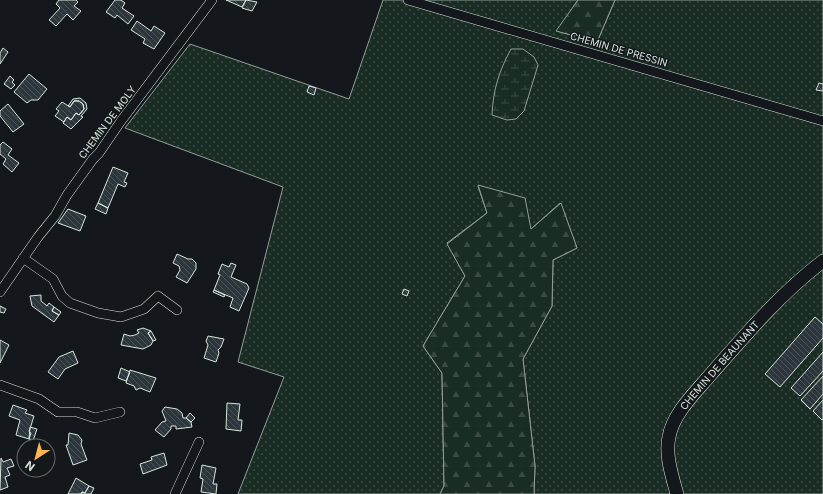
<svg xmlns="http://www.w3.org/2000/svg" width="823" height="494" viewBox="0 0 823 494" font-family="Inter,sans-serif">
	<defs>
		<pattern id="grass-dots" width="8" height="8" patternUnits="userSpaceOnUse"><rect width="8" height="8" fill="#1a2d24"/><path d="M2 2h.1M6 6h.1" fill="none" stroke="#3b4b43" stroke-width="1.8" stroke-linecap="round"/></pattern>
		<pattern id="forest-firs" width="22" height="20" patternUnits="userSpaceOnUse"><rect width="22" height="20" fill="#1a2d24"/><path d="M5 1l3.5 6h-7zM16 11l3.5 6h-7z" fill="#3b4b43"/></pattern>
		<pattern id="wetland-marsh" width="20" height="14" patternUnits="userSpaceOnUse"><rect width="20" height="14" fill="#1a2d24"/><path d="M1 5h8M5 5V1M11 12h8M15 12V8" fill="none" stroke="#3b4b43"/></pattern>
		<pattern id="building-back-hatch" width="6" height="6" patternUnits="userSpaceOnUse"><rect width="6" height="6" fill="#2c363c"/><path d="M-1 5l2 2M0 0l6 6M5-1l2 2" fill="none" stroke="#4a5358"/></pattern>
	</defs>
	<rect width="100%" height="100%" fill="#14181c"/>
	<!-- grass -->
	<path fill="url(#grass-dots)" stroke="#939e99" d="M383,0H578L557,31L597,42L615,0H823V494H534L535,466L523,359L552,306L553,260L577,248L560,203L531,229L478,186L487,213L447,243L465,276L423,346L442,373L444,486L440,494H238L284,377L238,362L283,187L125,128L190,44L349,99Z"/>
	<!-- forest -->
	<path fill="url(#forest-firs)" stroke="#939e99" d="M578,0H615L597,42L556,31Z
		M478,185L525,198L531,229L561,203L577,248L553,260L552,306L523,359L535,466L534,494H440L444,486L442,373L423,346L465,276L447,244L487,213Z"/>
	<!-- wetland -->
	<path fill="url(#wetland-marsh)" stroke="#939e99" d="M511,49H523L534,57L538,65L524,111L516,119L507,120L492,115C493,90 499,71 511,49Z"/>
	<!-- building -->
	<path fill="url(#building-back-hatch)" stroke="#d8e6dc" d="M59,0H76L78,2L74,6L81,11L73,20L67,14L56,26L49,20L60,8L56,4Z
		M115,0H121L125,3L122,8L134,16L128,24L117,15L115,18L106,12Z
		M226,0H246L242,7Z
		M246,0L257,2L252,11L242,8Z
		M137,21L151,31L154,26L165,33L154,49L143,43L145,39L131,30Z
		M3,48L8,52L0,64V53Z
		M29,74L47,89L38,100H31L27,103L14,92Z
		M10,76L14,80L12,82L15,85L11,89L4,84Z
		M819,83L823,84V91L816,90Z
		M309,86L316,88L314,95L307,92Z
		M80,98L86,103L87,109L81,116L83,117L71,129L63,123L67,117L71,120L76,113L79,115L84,109L83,104L79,101H74L70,107L68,106L73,99Z
		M74,101H79L83,104L84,109L79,115L76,113L71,120L67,117L64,122L55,116L59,111L56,109L62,102L70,107Z
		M8,104L24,124L13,132L0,116V111Z
		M3,142L12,149L8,155L19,163L12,172L3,164L6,159L0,154V145Z
		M113,167L128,173L124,182L127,183L125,187L118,184L108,208L98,203Z
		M98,203L108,208L106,214L95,209Z
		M68,209L86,216L80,231L58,223Z
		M177,254L188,259H192L196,263V269L187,283L176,277L180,270L179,266L173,263Z
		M231,263L236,265L231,277L247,284L249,288L239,311L230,307L233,298L214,290L220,275L218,274L222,264L229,267Z
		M404,289L409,291L407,296L402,294Z
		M214,290L225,295L224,297L213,292Z
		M41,295V301L47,306L49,303L54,307L52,311L59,315L54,322L32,306L30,296Z
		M0,306L6,309L4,313L0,312Z
		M54,307L61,312L59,315L52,311Z
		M815,317L823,324V338L780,387L765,374Z
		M143,328L151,331L148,333L153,341L151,345L143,349L121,345L124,334L130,336L135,335L139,333L137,330Z
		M151,331L156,340L153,341L148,333Z
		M208,336L224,339L221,347L218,350L219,353L216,362L204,358L208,345L206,341Z
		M0,340L9,345L0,363Z
		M73,351L78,363L65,369L58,379L48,372L59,357Z
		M823,352V371L800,396L791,388Z
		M121,368L130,372L126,381L118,378Z
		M130,370L156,378L150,392L140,388L136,390L134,386L126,383Z
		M823,376V394L810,409L801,400Z
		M823,400V419L822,420L813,411Z
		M227,403L240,404L238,420H242L241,431L226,429Z
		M13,405L27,410L25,413L34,416L29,432L31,433L29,439L16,435L20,420L9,416Z
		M165,407L177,409L182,413L183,418H186L191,422L192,427L176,429V426H171V429L164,437L155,430L162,422L166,421L162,411Z
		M190,413L195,418L191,422L186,418Z
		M30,427L37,429L33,441L29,439Z
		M69,433L78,435L82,440L81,444L87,460L73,465L66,445H68Z
		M164,453L167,465L143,474L140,464L152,460L151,457Z
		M1,458L3,462L11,459L14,466L7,468L10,475L5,477L8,487L0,490Z
		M202,465L216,468L213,484H217L216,494L201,492L203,479L200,478Z
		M76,478L89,486L85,493L82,492L81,494H68Z
		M89,486L94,488L91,494H81L82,492L85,493Z"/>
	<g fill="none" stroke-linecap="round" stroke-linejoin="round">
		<defs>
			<path id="street" d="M408,0L823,121
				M23,258L53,279L62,296L70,303L98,313L121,317L144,309L158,296L177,310
				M0,292L38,237L55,216L67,195L93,159L99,153L121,121L212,0
				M0,385L39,399L58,412H77L95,418L120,412
				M175,494L199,442"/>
			<g id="secondary">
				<path id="s1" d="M677,494C672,476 665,455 669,437C673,413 696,392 711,374C746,334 781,293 823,261"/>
			</g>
		</defs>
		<!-- street casing -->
		<use href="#street" stroke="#d8e6dc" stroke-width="10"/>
		<!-- secondary casing -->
		<use href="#secondary" stroke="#d8e6dc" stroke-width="14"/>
		<!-- street -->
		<use href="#street" stroke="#14181c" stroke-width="9"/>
		<!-- secondary -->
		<use href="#secondary" stroke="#14181c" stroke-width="13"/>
	</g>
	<g text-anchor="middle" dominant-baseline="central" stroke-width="3" stroke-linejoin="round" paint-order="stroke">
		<!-- street labels -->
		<g font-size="10" fill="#d8e6dc" stroke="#14181c">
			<text transform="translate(619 49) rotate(16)">CHEMIN DE PRESSIN</text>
			<text transform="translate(107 122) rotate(-53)">CHEMIN DE MOLY</text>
			<text stroke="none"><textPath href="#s1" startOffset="147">CHEMIN DE BEAUNANT</textPath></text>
		</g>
	</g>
	<!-- north arrow -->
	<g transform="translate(36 458) rotate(216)"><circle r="19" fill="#14181c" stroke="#626a69"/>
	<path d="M0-3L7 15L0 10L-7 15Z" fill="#ffb74d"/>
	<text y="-6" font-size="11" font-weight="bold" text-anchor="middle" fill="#d8e6dc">N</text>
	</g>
</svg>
